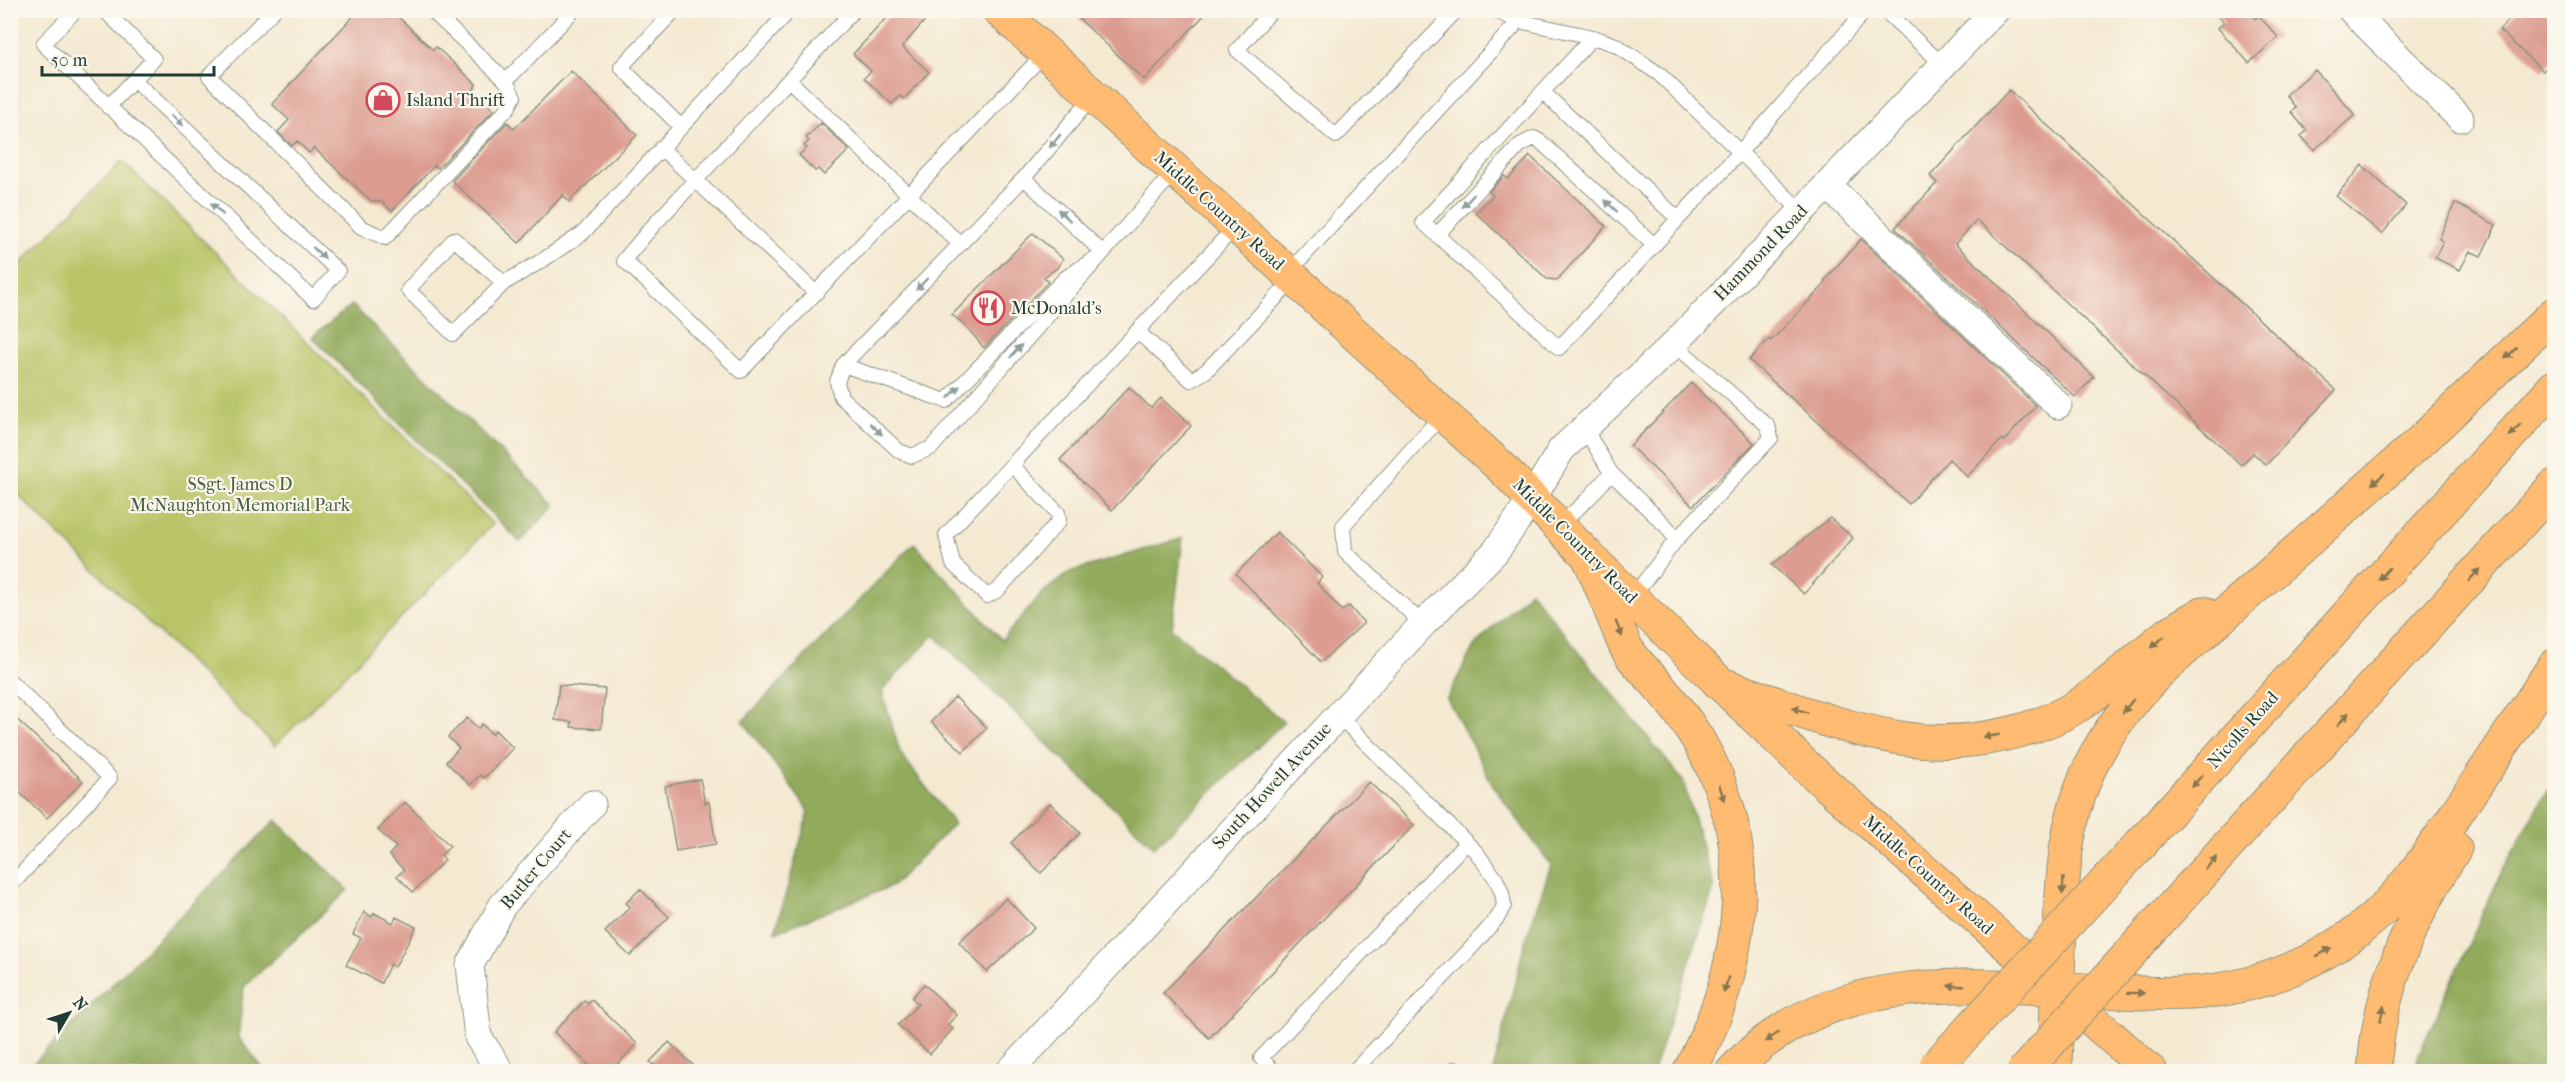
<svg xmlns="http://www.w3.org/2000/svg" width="2565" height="1082" viewBox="0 0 2565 1082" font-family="'IM FELL French Canon',serif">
	<rect width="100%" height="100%" fill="#fbf7ec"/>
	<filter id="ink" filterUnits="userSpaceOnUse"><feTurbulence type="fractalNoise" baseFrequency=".0167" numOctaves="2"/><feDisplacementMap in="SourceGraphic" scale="12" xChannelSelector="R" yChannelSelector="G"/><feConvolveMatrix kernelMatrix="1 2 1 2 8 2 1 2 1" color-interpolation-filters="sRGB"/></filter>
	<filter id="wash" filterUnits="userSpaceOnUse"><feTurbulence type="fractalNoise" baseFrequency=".008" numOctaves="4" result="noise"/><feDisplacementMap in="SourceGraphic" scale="24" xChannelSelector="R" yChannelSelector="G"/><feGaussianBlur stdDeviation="1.35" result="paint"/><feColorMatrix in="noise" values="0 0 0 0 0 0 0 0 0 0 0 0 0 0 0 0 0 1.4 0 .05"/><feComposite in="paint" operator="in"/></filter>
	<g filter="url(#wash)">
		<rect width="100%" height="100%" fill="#f4e9d1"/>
		<!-- green -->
		<path fill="#b8c466" stroke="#6c804d" stroke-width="1.5" d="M122,161L493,524L275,746L11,488V273Z"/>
		<!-- forest -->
		<path fill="#92aa5b" stroke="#587448" stroke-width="1.5" d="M352,305L555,505L520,542L312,337Z
			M1183,538L1172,629L1284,722L1154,847L934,635L882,691L900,753L954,824L892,886L775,932L809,811L743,721L914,543L1002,640L1042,593L1070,572Z
			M1530,591L1683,781L1714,888L1653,1071H1493L1525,942L1551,865L1494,787L1447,698L1474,646Z
			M2554,779V1071H2418V1056L2501,873Z
			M276,820L348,890L244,987L238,1037L265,1071H26Z"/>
		<g id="blocks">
			<!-- building -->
			<path fill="#dc9c90" d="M359,10H391L433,50L436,47L476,84L473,92L494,110L438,168L435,165L392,211L382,202L371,201L314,148L309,153L297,141L292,146L278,132L289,120L272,104Z
				M894,10H934L902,47L929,72L904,99L900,96L892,104L864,78L871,71L853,54Z
				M1070,10H1209L1144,80Z
				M2213,10H2248L2255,19L2259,16L2278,37L2249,63L2218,28L2224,22Z
				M2519,10H2554V59L2543,71L2499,30Z
				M2315,70L2355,115L2314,150L2301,136L2307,131L2291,112L2296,108L2286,95Z
				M571,71L637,135L569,202L563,195L519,243L452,181L507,122L514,129Z
				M2009,90L2336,390L2266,465L2253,453L2241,465L1977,220L1955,244L2094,377L2075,397L1895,228L1937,183L1930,176Z
				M821,123L849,150L824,175L818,169L815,171L799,155L807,148L804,146L809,141L806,138Z
				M1530,156L1606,226L1557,280L1547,279L1476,213L1493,195L1489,191L1504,176L1508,179Z
				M2362,165L2406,205L2382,234L2336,196Z
				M2455,203L2496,225L2481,256L2470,251L2460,270L2435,258L2443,241L2439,239Z
				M1033,233L1063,259L1057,268L1044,277L1048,282L984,348L964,324L952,315Z
				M1861,239L2036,406L2004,441L2002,439L1967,477L1949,459L1909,504L1749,360L1769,339L1771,341L1826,283L1824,281Z
				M1691,383L1754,443L1693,506L1630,446Z
				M1129,387L1151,408L1161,398L1191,426L1112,510L1060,460Z
				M1830,518L1853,538L1804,594L1772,565Z
				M1277,532L1322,577L1317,583L1342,611L1349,606L1364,623L1321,662L1236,574Z
				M559,685L605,689L601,729L571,727L572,722L555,720Z
				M955,697L987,728L963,752L931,722Z
				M10,713L83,781L47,818L10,784Z
				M467,718L478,729L482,724L492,734L495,730L513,748L484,778L480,775L470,785L446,762L459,748L448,737Z
				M700,779L705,803L709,802L716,844L676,851L665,786Z
				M1369,782L1414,825L1209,1038L1163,993Z
				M405,802L450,846L441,855L445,860L413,892L397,876L404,870L389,855L396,847L378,830Z
				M1050,803L1080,833L1041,873L1011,843Z
				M640,889L669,917L630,956L605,932L630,907L626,903Z
				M1006,898L1034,928L987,972L959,942Z
				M364,912L372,917L374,913L393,923L396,917L416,927L395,967L390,964L381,983L346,965L361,938L353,934Z
				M924,984L957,1015L947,1025L953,1029L930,1054L898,1025L918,1004L912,998Z
				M592,1000L637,1044L611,1071H595L554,1032L584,1001L588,1004Z
				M669,1042L699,1071H661L650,1062Z"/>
		</g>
	</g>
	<g filter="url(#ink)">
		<use href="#blocks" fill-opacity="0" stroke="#8a9382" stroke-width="1.5"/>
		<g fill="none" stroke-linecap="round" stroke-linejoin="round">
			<defs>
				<path id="service" d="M76,10L43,44L313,299L338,271L134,80
					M104,10L154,59L108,107
					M274,10L209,76L361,227L385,238L508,108L514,97L506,81L431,10
					M675,10L621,67L681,127
					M854,10L651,228L624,260L741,371L1045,53
					M1272,10L1237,50L1336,136L1457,10
					M1493,10L1519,21L1593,37L1616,45L1659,74L1801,211
					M1884,10L1943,65
					M1593,37L1423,222L1559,348L1740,152L1866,10
					M789,80L960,244
					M506,81L574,10
					M1543,92L1678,219
					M1093,96L1024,178L843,365L837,382L841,397L899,451L912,456L931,448L1175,171
					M661,148L816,293
					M1437,235L1520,145L1534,138L1541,142L1654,245
					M1288,273L1519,21L1522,10
					M504,283L454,239L408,290L453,334L504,283L543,260L583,233L790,10
					M1137,331L1191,380L1206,371L1294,279
					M843,365L946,401L1065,278L1103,253L1024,178
					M1584,427L1611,473L1667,527L1676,540
					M1012,465L1058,513L1059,521L998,590L987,596L953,564L946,535L1236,226
					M1559,526L1588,499L1611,473
					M1632,598L1676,540L1771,438L1768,426L1674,344
					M1423,624L1345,552L1343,526L1443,414
					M10,681L110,778L15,881L10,877
					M1338,715L1476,852L1496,879L1502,893L1504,906L1498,917L1471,948L1353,1072
					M1274,1072L1261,1058L1466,843
					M1451,1072L1454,1069"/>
				<path id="minor" d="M2351,10L2460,118
					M1827,185L2058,405
					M501,1072L478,1037L470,965L502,906L592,804
					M1009,1072L1423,624L1495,552L1532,499L1561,450L1674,344L1996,10"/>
				<path id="primary" d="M999,10L1501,467L1588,556L1809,769L2151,1072"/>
				<path id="trunk" d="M1588,556C1598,578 1607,601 1616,623C1620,632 1623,644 1629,652C1636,663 1647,673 1656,683C1671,700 1685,719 1697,738C1761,845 1746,966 1689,1072
					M1720,684C1781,704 1843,730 1907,739C1963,747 2031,735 2079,705C2110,685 2135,659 2164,637C2176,628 2190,621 2203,613
					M2135,850L2554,387
					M2172,907L2554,486
					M1732,1072C1827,966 1975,985 2103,991C2136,993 2170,995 2203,992C2259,986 2313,964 2359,930C2402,897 2433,848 2463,803C2494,758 2524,712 2554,666
					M2055,1072C2056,1023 2058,974 2060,926C2063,871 2065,825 2087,774C2103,736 2129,703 2157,674L2422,440L2554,314
					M2374,1072C2378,989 2412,917 2455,848"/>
			</defs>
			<!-- service casing -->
			<use href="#service" stroke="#8a9382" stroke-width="16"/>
			<!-- minor casing -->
			<use href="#minor" stroke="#8a9382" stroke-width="29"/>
			<!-- primary casing -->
			<use href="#primary" stroke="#8a9382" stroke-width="35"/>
			<!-- trunk casing -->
			<use href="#trunk" stroke="#8a9382" stroke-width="35"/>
			<!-- service -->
			<use href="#service" stroke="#fff" stroke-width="14"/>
			<!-- minor -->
			<use href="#minor" stroke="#fff" stroke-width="27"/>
			<!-- primary -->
			<use href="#primary" stroke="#ffbb71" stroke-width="33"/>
			<!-- trunk -->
			<use href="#trunk" stroke="#ffbb71" stroke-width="33"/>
			<defs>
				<path id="trunk-bridge" d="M1936,1066L2135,850
					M2023,1072L2172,907"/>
			</defs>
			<!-- trunk-bridge casing -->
			<use href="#trunk-bridge" stroke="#8a9382" stroke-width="35" stroke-linecap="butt"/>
			<!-- trunk-bridge -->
			<use href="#trunk-bridge" stroke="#ffbb71" stroke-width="33"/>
		</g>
		<!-- one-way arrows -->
		<defs><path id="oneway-solid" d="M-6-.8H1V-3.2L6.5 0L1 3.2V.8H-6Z" transform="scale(1.5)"/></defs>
		<g fill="#8f9e9a">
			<use href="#oneway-solid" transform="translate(177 120) rotate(43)"/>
			<use href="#oneway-solid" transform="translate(1055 141) rotate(130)"/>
			<use href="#oneway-solid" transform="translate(1468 201) rotate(133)"/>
			<use href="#oneway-solid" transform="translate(1611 206) rotate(-137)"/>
			<use href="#oneway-solid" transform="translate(217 209) rotate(-137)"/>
			<use href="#oneway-solid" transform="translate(1064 215) rotate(-137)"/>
			<use href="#oneway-solid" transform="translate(319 253) rotate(43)"/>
			<use href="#oneway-solid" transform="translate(922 284) rotate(134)"/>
			<use href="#oneway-solid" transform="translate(1016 351) rotate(-48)"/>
			<use href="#oneway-solid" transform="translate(954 392) rotate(-46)"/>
			<use href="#oneway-solid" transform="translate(876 429) rotate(43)"/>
		</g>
		<g fill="#84764f">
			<use href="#oneway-solid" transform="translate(2511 353) rotate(136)"/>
			<use href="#oneway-solid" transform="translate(2515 430) rotate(132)"/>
			<use href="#oneway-solid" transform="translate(2378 479) rotate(139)"/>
			<use href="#oneway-solid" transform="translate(2384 574) rotate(132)"/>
			<use href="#oneway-solid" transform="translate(2474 575) rotate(-48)"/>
			<use href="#oneway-solid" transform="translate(1619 629) rotate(67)"/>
			<use href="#oneway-solid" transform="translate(2158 642) rotate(139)"/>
			<use href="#oneway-solid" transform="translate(2128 706) rotate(128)"/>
			<use href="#oneway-solid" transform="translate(1800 710) rotate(-162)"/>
			<use href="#oneway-solid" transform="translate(2343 719) rotate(-48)"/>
			<use href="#oneway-solid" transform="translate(1991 736) rotate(171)"/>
			<use href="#oneway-solid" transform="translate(2197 781) rotate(132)"/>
			<use href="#oneway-solid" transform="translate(1722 793) rotate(71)"/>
			<use href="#oneway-solid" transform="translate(2211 863) rotate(-48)"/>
			<use href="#oneway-solid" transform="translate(2063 886) rotate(93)"/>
			<use href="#oneway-solid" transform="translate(2324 952) rotate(-30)"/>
			<use href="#oneway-solid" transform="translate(1726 985) rotate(106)"/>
			<use href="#oneway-solid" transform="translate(1956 986) rotate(-178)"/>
			<use href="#oneway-solid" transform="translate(2136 993) rotate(1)"/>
			<use href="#oneway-solid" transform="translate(2382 1014) rotate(-77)"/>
			<use href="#oneway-solid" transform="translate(1772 1037) rotate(145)"/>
		</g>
	</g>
	<!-- icons -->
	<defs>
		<symbol id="shop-ring" viewBox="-11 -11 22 22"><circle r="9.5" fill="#fbf7ec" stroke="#d1495b" stroke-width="1.5"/><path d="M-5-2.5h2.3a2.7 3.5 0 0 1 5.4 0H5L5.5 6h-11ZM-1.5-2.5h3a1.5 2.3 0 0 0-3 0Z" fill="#d1495b"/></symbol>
		<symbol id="restaurant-ring" viewBox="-11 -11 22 22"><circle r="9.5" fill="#fbf7ec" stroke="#d1495b" stroke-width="1.5"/><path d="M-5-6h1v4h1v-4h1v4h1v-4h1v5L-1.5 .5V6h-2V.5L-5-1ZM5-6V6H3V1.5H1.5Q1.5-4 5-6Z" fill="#d1495b"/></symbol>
	</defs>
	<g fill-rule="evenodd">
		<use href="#shop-ring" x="364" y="81" width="38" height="38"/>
		<use href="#restaurant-ring" x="969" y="289" width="38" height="38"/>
	</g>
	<g text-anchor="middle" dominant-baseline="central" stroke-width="4.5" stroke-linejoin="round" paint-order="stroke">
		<!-- poi labels -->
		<g font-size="18" fill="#1f3d34" stroke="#fbf7ec" text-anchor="start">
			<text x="406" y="100">Island Thrift</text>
			<text x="1011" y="308">McDonald's</text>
		</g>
		<!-- street labels -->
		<g font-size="18" fill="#1f3d34" stroke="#fbf7ec">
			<text transform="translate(1219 211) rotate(42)">Middle Country Road</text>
			<text transform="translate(1761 253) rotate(-46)">Hammond Road</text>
			<text transform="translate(1575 541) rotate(45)">Middle Country Road</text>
			<text transform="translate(2243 730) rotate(-48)">Nicolls Road</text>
			<text transform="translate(1272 786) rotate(-47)">South Howell Avenue</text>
			<text transform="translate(536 869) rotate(-50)">Butler Court</text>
			<text transform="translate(1928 875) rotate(42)">Middle Country Road</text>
		</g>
		<!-- park labels -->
		<g font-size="18" fill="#455f40" stroke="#fbf7ec">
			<text x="240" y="484">SSgt. James D<tspan x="240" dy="21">McNaughton Memorial Park</tspan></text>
		</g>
	</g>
	<!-- margin -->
	<rect width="2565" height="1082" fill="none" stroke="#fbf7ec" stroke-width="36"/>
	<!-- north arrow -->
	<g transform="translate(69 1013) rotate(51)" stroke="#fbf7ec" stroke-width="4.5" paint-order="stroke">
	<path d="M0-4.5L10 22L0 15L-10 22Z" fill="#1f3d34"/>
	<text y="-9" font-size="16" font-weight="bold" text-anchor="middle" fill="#1f3d34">N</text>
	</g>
	<!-- scale -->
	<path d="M42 66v9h172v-9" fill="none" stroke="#1f3d34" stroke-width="3"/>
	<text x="51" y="66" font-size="18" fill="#1f3d34" stroke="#fbf7ec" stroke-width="4.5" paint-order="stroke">50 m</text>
</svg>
